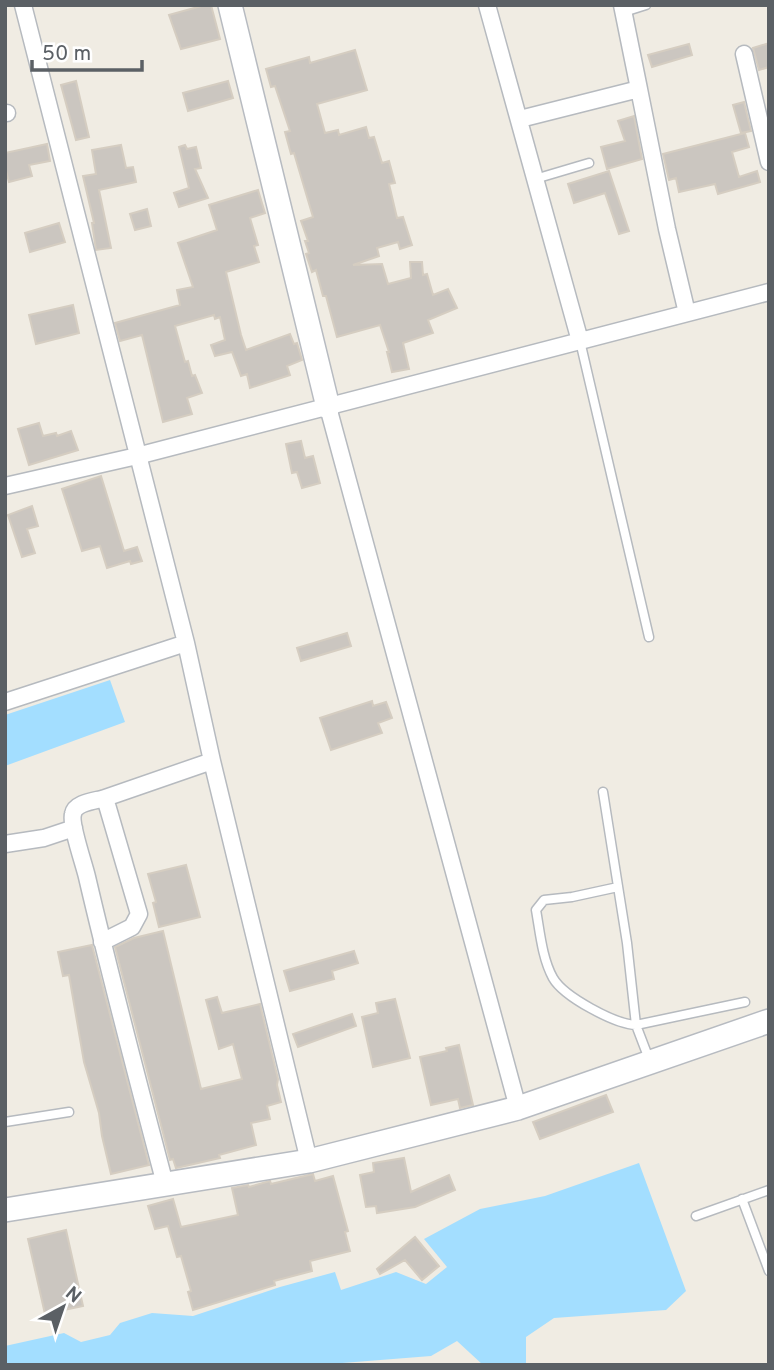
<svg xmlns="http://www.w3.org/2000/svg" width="774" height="1370" viewBox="0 0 774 1370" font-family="Overpass,sans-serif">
	<rect width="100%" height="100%" fill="#f0ece3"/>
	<!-- water -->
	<path fill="#a3deff" d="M110,680L125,722L5,766V715Z
		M639,1163L686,1291L666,1310L554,1318L526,1337V1365H483L457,1341L431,1356L317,1365H5V1346L64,1333L81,1342L110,1335L120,1323L152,1313L193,1316L280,1287L335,1272L341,1290L396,1272L426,1284L447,1267L424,1239L480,1209L545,1196Z"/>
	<!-- building -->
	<path fill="#cbc6c0" stroke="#d5cdc1" stroke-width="2" d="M205,5H211L220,39L181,49L169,15Z
		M769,43V67L759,70L753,48Z
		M689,44L692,55L652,67L648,55Z
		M355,50L367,90L317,104L325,133L338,130L339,135L366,127L369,138L374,137L382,163L389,161L395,183L389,184L397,218L403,217L412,245L400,249L398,242L377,248L379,256L353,265L382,264L388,284L411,278L410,262H422L423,275L427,274L433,295L448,289L457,308L428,320L433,333L403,343L409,369L392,372L387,352H389L380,325L337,337L326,296H323L316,270L312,272L306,254L309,253L305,241H308L301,221L313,217L294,153L291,154L285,132L290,131L275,86L271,87L266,69L309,57L310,63Z
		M76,81L89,137L76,140L61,85Z
		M228,81L233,98L188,111L183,93Z
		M744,102L751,131L741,133L733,105Z
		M634,116L642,159L607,169L601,147L625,141L618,121Z
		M745,133L749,147L732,152L739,177L757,171L760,182L718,194L715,184L679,192L676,178L669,180L663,154Z
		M47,144L50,161L29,165L32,176L9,182L5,167V153Z
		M121,145L126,168L133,167L136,182L99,190L111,248L96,250L92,223H94L83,176L96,174L92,150Z
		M185,145L187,149L196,147L201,168L195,169L208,198L179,207L174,193L189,188L179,147Z
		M609,171L629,231L619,234L605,193L574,203L568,184Z
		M258,190L265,213L250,218L258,245L254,246L259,262L226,272L241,335L246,350L290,334L294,344L297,343L302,360L287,366L290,375L250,388L247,374L241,376L232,352L215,356L211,345L225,340L220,317L215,319L214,315L175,326L185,362L188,361L192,376L195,375L202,393L187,398L192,414L163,422L142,335L120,341L115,323L180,305L177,290L193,287L178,243L217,230L209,205Z
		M147,209L151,226L135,230L130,214Z
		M59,223L65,242L30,252L25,233Z
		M73,305L79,333L36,344L29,315Z
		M39,423L43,436L56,433L57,436L71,431L78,450L29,465L18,429Z
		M301,441L305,458L313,456L320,483L302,488L297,472L292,473L286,444Z
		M101,476L124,551L137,547L142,561L131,564L130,561L107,568L100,546L82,551L62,489Z
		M32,506L38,526L27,529L35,553L22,557L8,515Z
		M347,633L351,646L301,661L297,648Z
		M372,701L373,706L386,702L392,718L378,723L382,733L331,750L320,718Z
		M186,865L200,917L159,927L153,903L156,902L148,874Z
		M163,931L201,1089L242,1079L233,1044L219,1049L206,1000L217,997L222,1013L260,1004L278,1079L277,1085L281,1102L267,1106L270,1119L251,1123L256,1145L219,1155L220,1158L176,1168L173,1159L170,1160L115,947L134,938Z
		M92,945L149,1165L111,1174L102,1136L99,1113L84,1062L69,975L63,976L58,952Z
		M354,951L358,963L332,971L334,979L290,991L284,971Z
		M395,999L410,1058L373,1067L362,1017L378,1013L376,1003Z
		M352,1014L356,1026L298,1047L293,1034Z
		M459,1045L473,1105L460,1108L458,1099L431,1105L420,1057L447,1051L446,1048Z
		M606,1095L613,1112L540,1139L533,1122Z
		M404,1158L411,1192L449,1175L455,1190L415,1207L377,1213L376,1206L366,1207L360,1175L374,1172L373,1163Z
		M313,1174L315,1181L333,1176L348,1231L345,1232L350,1251L310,1261L312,1271L274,1281L275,1285L193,1310L188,1292L191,1291L181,1256L177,1257L168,1226L155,1229L148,1206L173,1199L181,1227L238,1215L232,1188L248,1185L249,1187L270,1181L271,1184Z
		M66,1230L83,1306L45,1314L28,1239Z
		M415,1237L439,1266L422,1280L405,1260L380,1274L377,1269Z"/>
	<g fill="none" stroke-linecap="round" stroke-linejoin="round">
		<defs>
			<path id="lane" d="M624,12L646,5
				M535,179L589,163
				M580,341L649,637
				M603,792L627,943L636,1025L745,1002
				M618,887L572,897L544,900L536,910C540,932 542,958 553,978C564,997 615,1024 636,1025L649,1059
				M5,1122L69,1112
				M742,1199L769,1271
				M696,1216L769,1190"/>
			<path id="street" d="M23,5L186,643L212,761L309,1161
				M487,5L580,341
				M622,5L639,89
				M744,54L769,162
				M5,113H7
				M520,119L639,89L667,229L687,313
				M328,407L518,1108
				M5,486L137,456L769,292
				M5,702L186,643
				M105,798L212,761
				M5,844L44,838L74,828
				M102,942L132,927L139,914L105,798C96,801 75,802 73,814C70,824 84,864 87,877C111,980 138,1082 165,1184"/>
			<path id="secondary" d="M230,5L328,407
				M5,1210L309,1161L518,1108L769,1021"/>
		</defs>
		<!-- lane casing -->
		<use href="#lane" stroke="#b6babf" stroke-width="11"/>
		<!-- street casing -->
		<use href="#street" stroke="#b6babf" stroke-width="19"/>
		<!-- secondary casing -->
		<use href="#secondary" stroke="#b7bbc1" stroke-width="26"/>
		<!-- lane -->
		<use href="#lane" stroke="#fff" stroke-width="8"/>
		<!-- street -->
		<use href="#street" stroke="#fff" stroke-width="16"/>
		<!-- secondary -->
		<use href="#secondary" stroke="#fff" stroke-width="23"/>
	</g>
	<!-- border -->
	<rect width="774" height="1370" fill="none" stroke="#5b6065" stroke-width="14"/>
	<!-- north arrow -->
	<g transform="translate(63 1307) rotate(40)" stroke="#ffffff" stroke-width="5" paint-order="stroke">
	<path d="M0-5L12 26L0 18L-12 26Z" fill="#5b6065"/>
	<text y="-10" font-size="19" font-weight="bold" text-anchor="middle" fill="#5b6065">N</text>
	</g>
	<!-- scale -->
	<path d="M32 60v10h110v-10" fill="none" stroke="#5b6065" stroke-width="3.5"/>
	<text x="42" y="60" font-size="21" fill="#5b6065" stroke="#ffffff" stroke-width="5" paint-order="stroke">50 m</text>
</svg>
